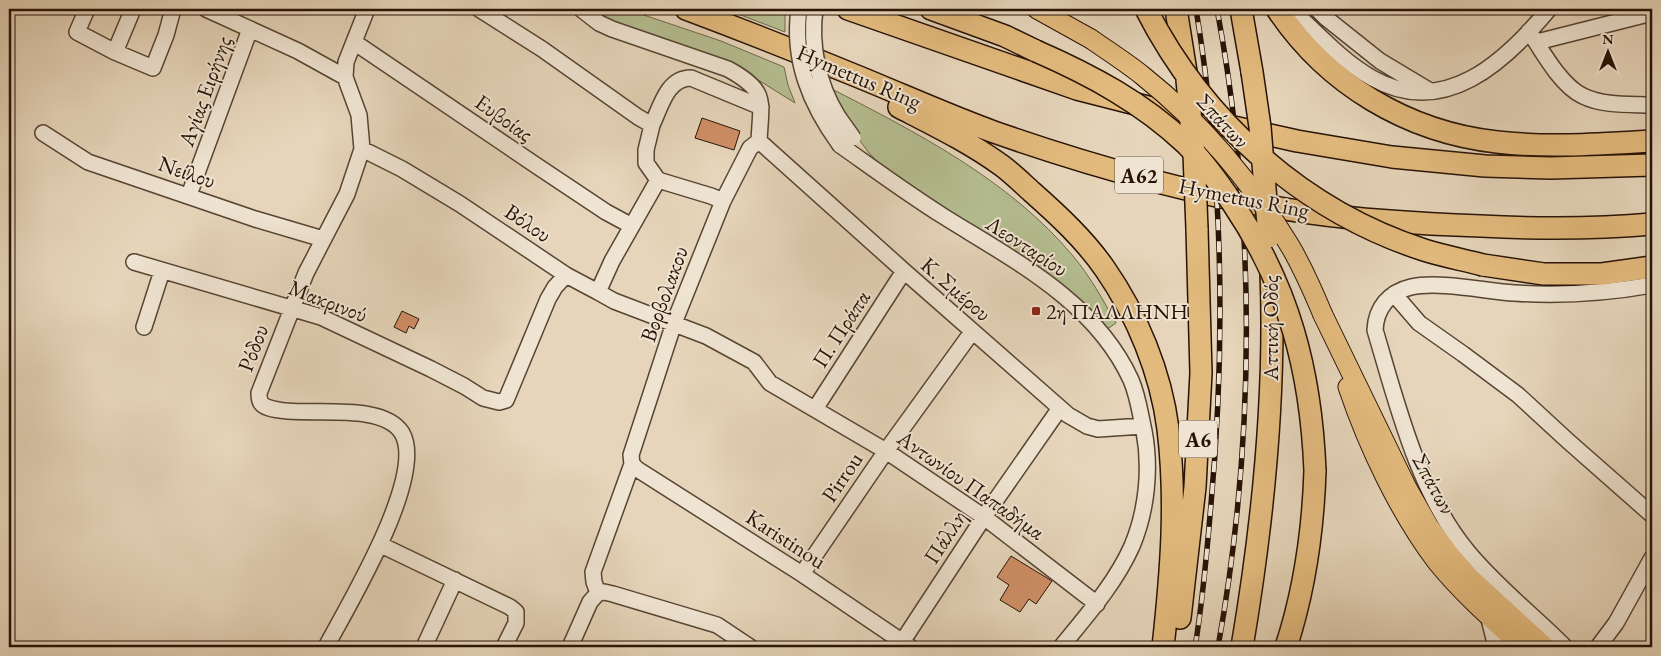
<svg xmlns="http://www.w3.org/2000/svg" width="1661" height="656" viewBox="0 0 1661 656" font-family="'EB Garamond',serif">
	<rect width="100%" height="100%" fill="#e6d5ba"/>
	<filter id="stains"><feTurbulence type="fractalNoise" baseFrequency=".004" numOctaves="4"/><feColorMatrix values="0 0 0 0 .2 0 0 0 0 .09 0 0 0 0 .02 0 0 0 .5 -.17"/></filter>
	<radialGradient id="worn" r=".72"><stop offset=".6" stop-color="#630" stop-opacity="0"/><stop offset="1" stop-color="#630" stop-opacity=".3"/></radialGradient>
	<!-- green -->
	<path fill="#b4bd90" stroke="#6e684b" d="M592,9H626L721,41L784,67L788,85L795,103L739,68L607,20Z
		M725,9H785V32Z
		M828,87C914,131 1010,180 1073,256C1090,276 1103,300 1116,323L1103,332L891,175L869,153L852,130Z"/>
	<!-- building -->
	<path fill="#cf8e66" stroke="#271306" d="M702,118L740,131L734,150L695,138Z
		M402,311L419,319L414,329L409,326L406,333L394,327Z
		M1011,556L1052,581L1036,604L1029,599L1020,612L1000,600L1009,585L997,577Z"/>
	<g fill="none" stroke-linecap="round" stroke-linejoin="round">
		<defs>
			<path id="minor" d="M87,9L77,32L115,52L153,68L166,35L173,9
				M206,9L298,51L345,77
				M479,9L542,49L638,117L652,125L646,150V163L658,180L711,196L723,201
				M581,9L599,23L612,29L728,69C768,91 761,100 759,141
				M1317,9L1326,18L1380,61L1430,91
				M1293,11C1318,34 1342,61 1372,78C1444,119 1505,62 1549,9
				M1529,31C1542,51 1561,86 1583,96C1603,106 1630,104 1652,105
				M354,42L537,166L606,212L632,226
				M1537,42L1652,13
				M115,52L133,9
				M652,125C661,106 667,78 691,78L761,107
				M43,133L88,162L255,219L323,239
				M759,141L750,148L723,201L674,323L631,455L632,464L637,469L802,574L910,647
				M759,141L904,271L1068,415L1087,426L1098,429L1143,426
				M840,145C874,169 908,194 943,216C1013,260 1095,301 1131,380C1138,396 1140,413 1144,431C1151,468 1147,510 1132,546C1115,584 1087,615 1061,647
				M362,149L402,169L460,204L566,275L598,292L614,301L706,336L754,362L770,383L886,451L984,517L1097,604
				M189,195L250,29
				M134,262L321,317L431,369L464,386L483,398L499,402L506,400L548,299L555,287L566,275
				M598,292L612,261L658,180
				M1394,294L1419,323L1463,354L1518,395L1568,441L1652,515
				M144,327L162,271
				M815,409L904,271
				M381,545L510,607L516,612V623L504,647
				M802,574L886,451L972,332
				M598,593L604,592L613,594L717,625L750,647
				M598,593L594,582L593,572L632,464
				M1488,615L1496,647
				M902,642L984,517L1060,408
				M326,647C347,607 427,476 402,433C383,402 311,416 279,410C273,409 265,408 261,403C259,400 259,397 259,393L306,273L347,194L362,149L359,115L345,77L346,62L367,9
				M424,647L455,580
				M570,647L590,602L598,593
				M1565,647C1533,615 1497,587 1468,552C1418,492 1397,404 1375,330C1376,308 1389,292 1411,287C1439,281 1485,291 1514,293C1560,296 1607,293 1652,285
				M1598,647L1616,623L1652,558"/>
			<path id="major" d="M1037,9L1091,39
				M1323,315L1407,488L1428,525L1449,554L1469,577L1545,647
				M1348,387C1368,446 1399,512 1437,562C1462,593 1494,621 1523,647"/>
			<path id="highway" d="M686,9C742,30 798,52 854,75C901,94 947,115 994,132C1094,167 1206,198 1311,213C1367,221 1424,224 1481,226C1538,229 1596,229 1652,224
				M848,9L1077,89L1175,114L1297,141L1392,157L1485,166L1551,168L1652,165
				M931,9L1005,36L1036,51
				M1176,9L1187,78
				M1241,9L1252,72
				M1277,9C1327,84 1407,132 1497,142C1548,148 1601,144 1652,141
				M899,107C934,125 969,142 1001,165C1012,173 1022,183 1032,192C1058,215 1085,240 1105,269C1137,315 1161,373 1168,429C1177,502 1171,574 1163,647
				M1483,265L1544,274H1602L1652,267
				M1180,618L1195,487L1201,373L1197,229
				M1242,647C1263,523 1276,398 1271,272
				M1286,647C1305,589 1313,531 1315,471"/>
		</defs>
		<!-- minor casing -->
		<use href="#minor" stroke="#574433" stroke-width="18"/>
		<!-- major casing -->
		<use href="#major" stroke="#271306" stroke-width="21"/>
		<!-- highway casing -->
		<use href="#highway" stroke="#271306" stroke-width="24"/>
		<!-- minor -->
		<use href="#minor" stroke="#efe4d2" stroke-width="15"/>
		<!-- major -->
		<use href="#major" stroke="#e3ba7d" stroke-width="19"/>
		<!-- highway -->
		<use href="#highway" stroke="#e3ba7d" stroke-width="21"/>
		<defs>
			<path id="rail" d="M1217,9C1256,218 1256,437 1218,647
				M1195,647C1203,600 1207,552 1211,504C1226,339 1223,173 1196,9"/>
		</defs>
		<!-- rail casing -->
		<use href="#rail" stroke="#271306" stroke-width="5.5"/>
		<!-- rail -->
		<use href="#rail" stroke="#efe4d2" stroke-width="4" stroke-dasharray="11" stroke-linecap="butt"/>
		<defs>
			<path id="minor-bridge" d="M799,9C792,60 810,104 840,145
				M815,9C810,45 818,84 837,115C842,123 848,130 853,138"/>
			<path id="major-bridge" d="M1091,39C1108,51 1127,63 1143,76C1201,122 1252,183 1290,246C1303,268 1313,291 1323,315"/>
			<path id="highway-bridge" d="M1146,9C1203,121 1303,211 1424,250C1443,256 1464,260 1483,265
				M1036,51C1091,75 1143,103 1186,144C1204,162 1219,183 1233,204C1289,287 1311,371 1315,471
				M1252,72L1260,127L1269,237
				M1187,80L1194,154L1197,229"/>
		</defs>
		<!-- minor-bridge casing -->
		<use href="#minor-bridge" stroke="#574433" stroke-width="18" stroke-linecap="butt"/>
		<!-- major-bridge casing -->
		<use href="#major-bridge" stroke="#271306" stroke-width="21" stroke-linecap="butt"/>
		<!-- highway-bridge casing -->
		<use href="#highway-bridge" stroke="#271306" stroke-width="24" stroke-linecap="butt"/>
		<!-- minor-bridge -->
		<use href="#minor-bridge" stroke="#efe4d2" stroke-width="15"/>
		<!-- major-bridge -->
		<use href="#major-bridge" stroke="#e3ba7d" stroke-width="19"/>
		<!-- highway-bridge -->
		<use href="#highway-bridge" stroke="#e3ba7d" stroke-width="21"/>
	</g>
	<!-- markers -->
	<rect fill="#8f2418" stroke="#efe4d2" stroke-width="2" x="1031" y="306" width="10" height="10" rx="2.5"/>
	<g text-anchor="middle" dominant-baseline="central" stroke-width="4" stroke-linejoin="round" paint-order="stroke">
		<!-- shield labels -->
		<g fill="#efe4d2" stroke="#635243" stroke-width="1">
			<rect x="1115" y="156.5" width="48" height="37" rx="4"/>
			<rect x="1179" y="420.5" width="38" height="37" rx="4"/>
		</g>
		<g font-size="21" font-weight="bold" fill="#271306">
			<text x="1139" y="175">Α62</text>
			<text x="1198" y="439">Α6</text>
		</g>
		<!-- street labels -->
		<g font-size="22" fill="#271306" stroke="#efe4d2">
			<text transform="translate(859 77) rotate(23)">Hymettus Ring</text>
			<text transform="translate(205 91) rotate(-70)">Αγίας Ειρήνης</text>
			<text transform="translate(504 118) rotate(35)">Ευβοίας</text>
			<text transform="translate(1223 121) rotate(47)">Σπάτων</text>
			<text transform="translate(187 172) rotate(19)">Νείλου</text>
			<text transform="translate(1244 198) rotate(11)">Hymettus Ring</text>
			<text transform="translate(528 223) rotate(34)">Βόλου</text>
			<text transform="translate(1027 246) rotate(33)">Λεονταρίου</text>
			<text transform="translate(956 289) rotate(41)">Κ. Σμέρου</text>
			<text transform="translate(664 294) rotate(-70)">Βορβολακου</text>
			<text transform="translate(328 301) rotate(21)">Μακρινού</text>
			<text transform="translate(1270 328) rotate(-90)">Αττική Οδός</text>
			<text transform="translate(841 329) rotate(-57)">Π. Πράπα</text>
			<text transform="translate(253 348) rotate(-69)">Ρόδου</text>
			<text transform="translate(842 477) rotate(-56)">Pirrou</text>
			<text transform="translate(1434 484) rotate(61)">Σπάτων</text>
			<text transform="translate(971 485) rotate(35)">Αντωνίου Παπαδήμα</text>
			<text transform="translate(945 537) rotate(-57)">Πάλλη</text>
			<text transform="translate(786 539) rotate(33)">Karistinou</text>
		</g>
		<!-- poi labels -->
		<g font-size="22" fill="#271306" stroke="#efe4d2" text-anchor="start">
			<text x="1046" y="311">2η ΠΑΛΛΗΝΗ</text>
		</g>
	</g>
	<!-- margin -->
	<rect width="1661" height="656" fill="none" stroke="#e6d5ba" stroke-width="30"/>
	<rect x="10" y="10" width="1641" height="636" fill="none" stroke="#271306" stroke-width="2.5"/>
	<rect x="15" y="15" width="1631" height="626" fill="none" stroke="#271306"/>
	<!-- north arrow -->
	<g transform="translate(1608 52)" stroke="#efe4d2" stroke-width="4" paint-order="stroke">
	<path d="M0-4L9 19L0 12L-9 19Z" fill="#271306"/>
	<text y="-8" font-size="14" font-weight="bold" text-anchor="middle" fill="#271306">N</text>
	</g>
	<rect width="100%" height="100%" filter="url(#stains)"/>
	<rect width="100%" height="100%" fill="url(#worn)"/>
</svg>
